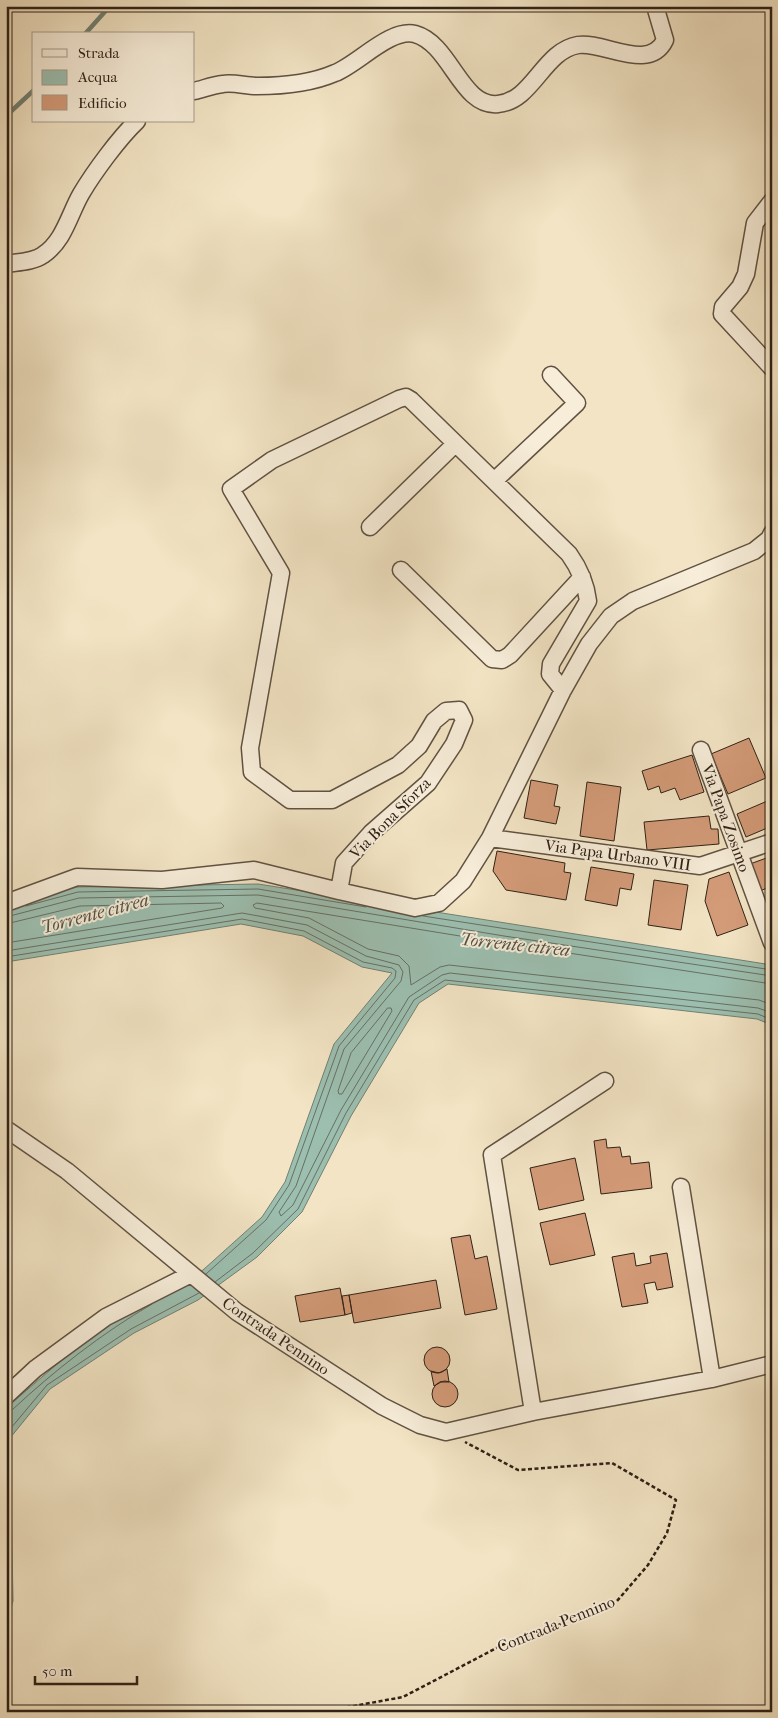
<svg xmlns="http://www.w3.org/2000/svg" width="778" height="1718" viewBox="0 0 778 1718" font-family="'IM FELL French Canon',serif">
	<rect width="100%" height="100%" fill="#f2e4c4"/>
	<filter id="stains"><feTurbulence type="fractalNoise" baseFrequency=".004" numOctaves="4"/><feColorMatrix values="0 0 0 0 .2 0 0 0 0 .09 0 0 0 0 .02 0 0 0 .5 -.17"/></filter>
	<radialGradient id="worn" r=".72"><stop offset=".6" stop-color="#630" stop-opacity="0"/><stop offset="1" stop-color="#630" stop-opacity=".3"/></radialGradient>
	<!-- water -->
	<path fill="#9cbfb0" stroke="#708073" d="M258,884L772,965V1025L757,1019L448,984L419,1003L351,1116L302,1212L257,1257L198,1300L134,1333L50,1389L10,1438L13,1601L6,1626V1408L71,1352L116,1319L203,1270L262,1217L285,1182L334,1044L392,973L362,967L303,936L241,924L6,962V906L77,887Z"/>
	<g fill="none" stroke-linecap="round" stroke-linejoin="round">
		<!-- shore -->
		<path stroke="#667064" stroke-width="1" d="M26,906L78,892L258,889L366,907
			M423,916L772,970
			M6,917L79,898L258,895L504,936L772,976
			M6,924L80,906L221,903L224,906L222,908L6,943
			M6,951L242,913L307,925L366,956L399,965L403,972L401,981L344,1049L296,1186L279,1212L281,1216L293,1205L341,1110L409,997L442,975L450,973L758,1008L772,1013
			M6,957L242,919L304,931L363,962L392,968L396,971L395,978L339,1046L289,1185L266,1220L206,1274
			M772,984L503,943L257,903L253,905L255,908L309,918L368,949L399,956L409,966L411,985L440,967L449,965L759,1000L772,1005
			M388,1008H391L392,1011L342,1094H339L338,1091L351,1053Z
			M215,1282L253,1253L298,1209L346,1113L414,1000L445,980L758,1014L772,1020
			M6,1412L12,1410C55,1370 101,1334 152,1304
			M6,1434L47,1385L131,1329L199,1293"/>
		<!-- stream -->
		<path stroke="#708073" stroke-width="4.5" d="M85,34L110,6
			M6,116L34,90"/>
	</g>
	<!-- building -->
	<path fill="#d49b78" stroke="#2f2117" d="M749,738L766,778L728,794L711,754Z
		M692,755L704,792L680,800L675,788L661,793L659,786L648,790L642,771Z
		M531,780L558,785L554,806L560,807L556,824L524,818Z
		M587,782L621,787L614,841L580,836Z
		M772,799V826L746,837L737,814Z
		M709,816L711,829H718L719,844L647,850L644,822Z
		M497,851L565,863L564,872L571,873L566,900L506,890L493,871Z
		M772,856V886L760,891L750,864Z
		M591,867L634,874L631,890L620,888L617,906L585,900Z
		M729,872L748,925L717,936L705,901L709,879Z
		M654,880L688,885L681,930L648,925Z
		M606,1139L607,1148L620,1147L622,1157L630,1156L631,1164L649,1162L652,1188L601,1194L594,1141Z
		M575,1158L584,1200L539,1210L530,1168Z
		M585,1213L595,1255L550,1265L540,1223Z
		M470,1235L475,1259L487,1256L497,1309L465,1315L451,1238Z
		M634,1253L636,1266L651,1263L650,1256L667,1253L673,1287L657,1290L655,1282L644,1284L648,1303L622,1307L612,1257Z
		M436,1280L441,1308L354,1323L349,1295Z
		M340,1288L345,1315L300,1322L295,1296Z
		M349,1295L352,1313L345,1315L342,1296Z
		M424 1360a13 13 0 1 1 26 0a13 13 0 1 1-26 0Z
		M447,1369L449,1382H441L434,1386L431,1371L439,1373Z
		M432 1394a13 13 0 1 1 26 0a13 13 0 1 1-26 0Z"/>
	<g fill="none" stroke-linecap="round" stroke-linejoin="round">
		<defs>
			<path id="minor" d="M194,91C203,89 213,85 223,84C233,82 246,86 257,86C282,86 312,83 335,73C358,64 390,28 415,34C451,44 461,108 498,104C533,101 543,51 578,45C604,41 649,73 665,40L655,6
				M772,201L755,223L746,274L740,287L723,307L722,314L772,368
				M6,264C18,262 33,262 43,255C64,241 69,215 81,194C94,172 119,138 137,121
				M494,481L577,403L551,375
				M370,527L455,444
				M401,570L492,659L502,660L510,655L582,577
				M563,690L550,674L551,664L588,601C586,584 579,568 569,554L411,400L406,397L399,399L272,460L231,489L281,573L250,748L252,772L290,800H332L398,765L419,746L434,721L446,711L459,710L464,720L454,744L428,783L371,833L344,863L339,891L415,908L439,903L463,881L490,838L563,690L589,644L611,616L633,601L754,551L769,539L772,533
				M701,750L772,943
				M490,838L700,866L772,842
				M6,903L77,877L162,880L254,870L339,891
				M6,1129L67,1171L237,1312L382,1406L420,1425L446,1432L533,1412L712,1379L772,1364
				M681,1187L712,1379
				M6,1396L35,1369L106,1317L189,1275
				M533,1412L492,1155L605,1081"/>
		</defs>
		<!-- minor casing -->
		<use href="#minor" stroke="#605242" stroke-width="19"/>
		<!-- path -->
		<path stroke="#2f2117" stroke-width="2.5" stroke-dasharray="4 2.5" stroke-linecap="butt" d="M321,1712L403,1697L508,1642L556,1626L617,1601L648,1565L667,1533L676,1500L612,1463L518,1470L465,1442"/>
		<!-- minor -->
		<use href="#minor" stroke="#f7edd9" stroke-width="16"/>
	</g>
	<g text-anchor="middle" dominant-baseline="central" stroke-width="4" stroke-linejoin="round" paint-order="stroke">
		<!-- street labels -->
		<g font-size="16" fill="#2f2117" stroke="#f7edd9">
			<text transform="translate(390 818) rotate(-45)">Via Bona Sforza</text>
			<text transform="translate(726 818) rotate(70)">Via Papa Zosimo</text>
			<text transform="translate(618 855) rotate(8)">Via Papa Urbano VIII</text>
			<text transform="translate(276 1336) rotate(34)">Contrada Pennino</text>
			<text transform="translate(556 1624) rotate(-22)">Contrada Pennino</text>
		</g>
		<!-- water labels -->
		<g font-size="18" font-style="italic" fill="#505045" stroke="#f7edd9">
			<text transform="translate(95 914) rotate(-15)">Torrente citrea</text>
			<text transform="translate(515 945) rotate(6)">Torrente citrea</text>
		</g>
	</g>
	<!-- margin -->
	<rect width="778" height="1718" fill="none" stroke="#f2e4c4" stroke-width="25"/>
	<rect x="8" y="8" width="763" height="1703" fill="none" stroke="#2f2117" stroke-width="2.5"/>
	<rect x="12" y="12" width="753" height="1693" fill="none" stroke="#2f2117"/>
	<!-- legend -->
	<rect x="32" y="32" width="162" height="90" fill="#f7edd9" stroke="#a79b8b"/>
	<rect x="42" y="49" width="25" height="8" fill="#f7edd9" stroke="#a79b8b"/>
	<text x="78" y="58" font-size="15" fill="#2f2117">Strada</text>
	<rect x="42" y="70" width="25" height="15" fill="#9cbfb0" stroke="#a79b8b"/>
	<text x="78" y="82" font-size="15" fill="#2f2117">Acqua</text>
	<rect x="42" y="95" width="25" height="15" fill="#d49b78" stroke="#a79b8b"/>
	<text x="78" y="108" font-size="15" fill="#2f2117">Edificio</text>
	<!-- scale -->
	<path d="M35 1676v8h102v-8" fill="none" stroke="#2f2117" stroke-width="2.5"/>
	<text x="42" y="1676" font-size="15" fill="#2f2117" stroke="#f7edd9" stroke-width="4" paint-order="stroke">50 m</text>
	<rect width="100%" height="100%" filter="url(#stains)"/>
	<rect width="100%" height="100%" fill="url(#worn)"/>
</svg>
